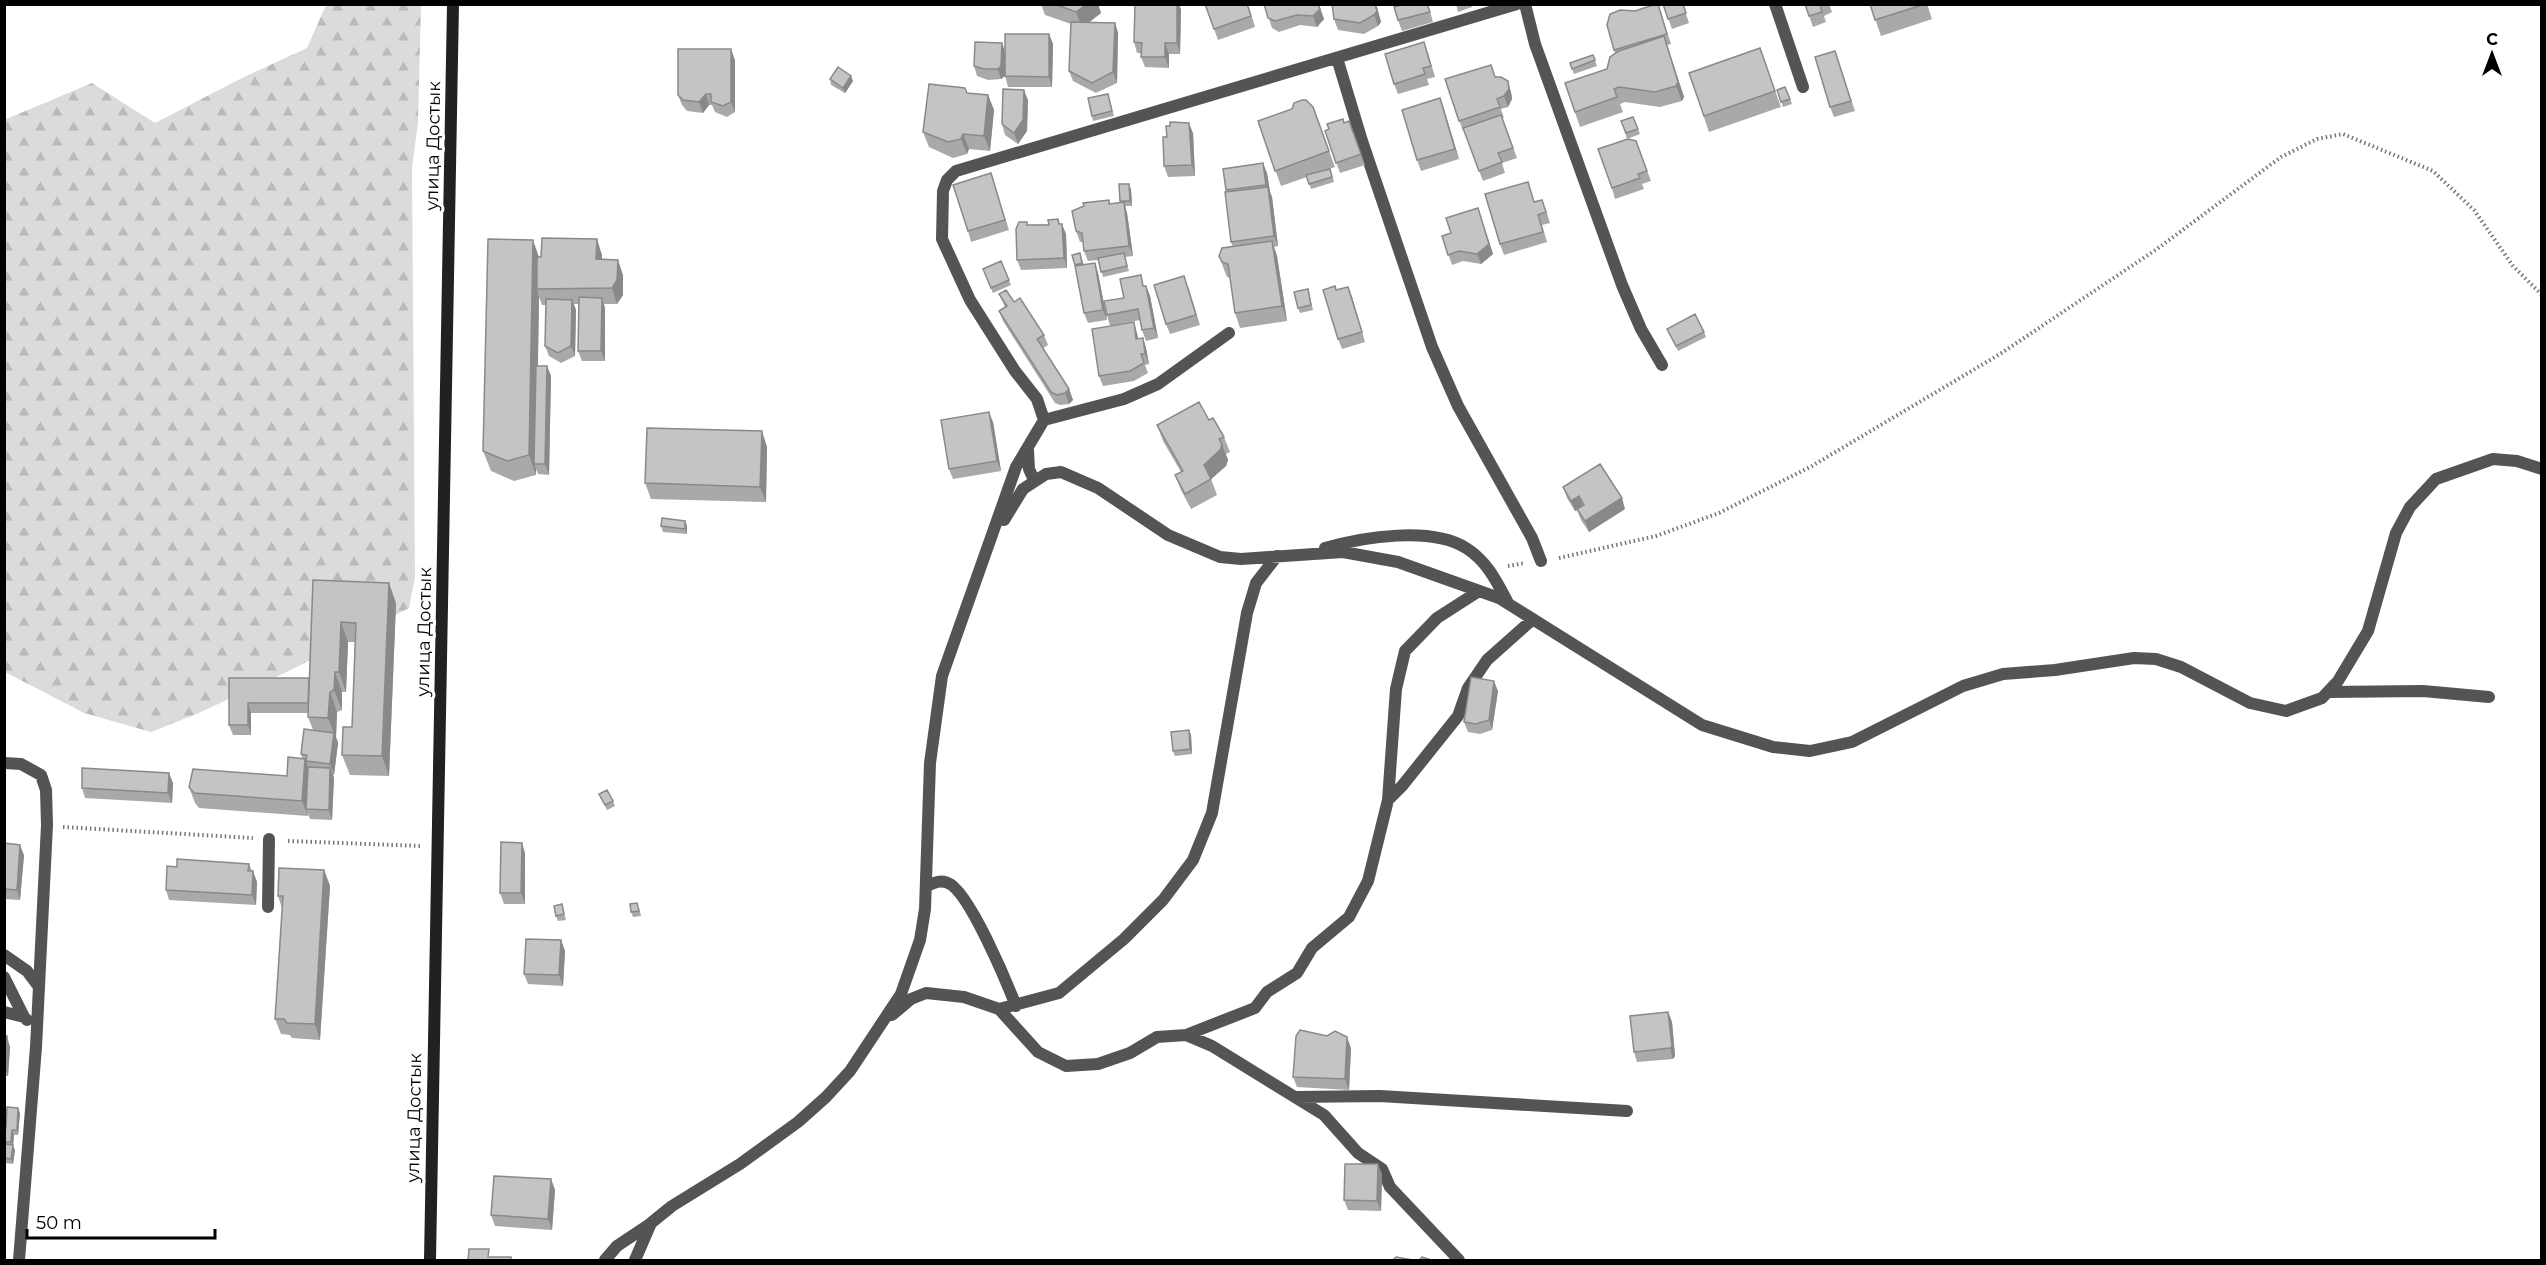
<svg xmlns="http://www.w3.org/2000/svg" width="2546" height="1265" viewBox="0 0 2546 1265" font-family="Montserrat,sans-serif">
	<defs>
		<pattern id="forest-firs" width="22" height="20" patternUnits="userSpaceOnUse" patternTransform="scale(1.5)"><rect width="22" height="20" fill="#dbdbdb"/><path d="M5 1l3.5 6h-7zM16 11l3.5 6h-7z" fill="#bababa"/></pattern>
	</defs>
	<rect width="100%" height="100%" fill="#fff"/>
	<!-- forest -->
	<path fill="url(#forest-firs)" d="M326,5H421L418,122L412,168L415,577L409,608L297,667L199,713L151,732L84,713L5,672L4,120L92,83L155,123L240,79L307,48Z"/>
	<g fill="none" stroke-linecap="round" stroke-linejoin="round">
		<!-- path -->
		<path stroke="#767676" stroke-width="4" stroke-dasharray="1.5 3" stroke-linecap="butt" d="M1559,558L1656,536L1719,513L1812,466L2000,354L2157,249L2281,157L2317,139L2343,134L2433,171L2474,210L2513,266L2542,295
			M1508,566L1525,563
			M63,827L253,838
			M288,841L421,846"/>
		<!-- lane -->
		<path stroke="#545454" stroke-width="12" d="M268,907L269,839"/>
		<!-- street -->
		<path stroke="#545454" stroke-width="12" d="M1525,4L1535,44L1622,285L1641,329L1662,365
			M1775,4L1803,87
			M1337,58L1362,141L1432,347L1458,406L1532,538L1541,561
			M1044,420L1124,399L1158,384L1229,333
			M1028,450L1029,469L1034,480
			M1004,520L1023,489L1046,474L1061,472L1098,488L1168,535L1220,557L1241,559L1343,552L1398,562L1499,598L1702,725L1773,747L1810,751L1852,742L1963,686L2003,674L2055,670L2134,658L2156,659L2181,667L2250,703L2286,711L2322,698L2338,681L2368,631L2396,533L2410,507L2436,479L2493,459L2517,461L2542,469
			M1325,548C1363,537 1431,526 1466,548C1487,561 1497,582 1508,603
			M2328,692L2423,691L2489,697
			M4,763L21,764L41,775L46,790L47,825L36,1047L19,1260
			M1388,800L1402,786L1458,716L1468,688L1487,660L1533,619
			M926,887C932,883 940,879 948,883C969,891 1007,983 1016,1006
			M4,955L27,971L39,987
			M4,977L24,1017
			M999,1009L1059,993L1124,939L1163,900L1193,860L1212,813L1247,613L1256,583L1277,556
			M4,1012L24,1017L27,1020
			M892,1015L911,999L926,993L964,997L999,1009L1038,1052L1066,1066L1098,1064L1130,1053L1157,1037L1186,1035L1212,1046L1324,1115L1358,1153L1382,1169L1390,1187L1459,1260
			M1186,1035L1255,1008L1267,992L1297,973L1312,948L1349,917L1368,881L1388,800L1396,689L1405,651L1437,618L1479,591
			M1296,1097L1380,1096L1627,1111
			M605,1260L617,1246L650,1224
			M635,1260L651,1223L672,1206L740,1164L798,1122L826,1097L850,1071L901,994L920,940L925,909L930,763L942,676L1016,467L1044,420L1037,399L1015,371L970,300L942,239L943,191L947,180L956,171L1517,4"/>
		<!-- secondary -->
		<path stroke="#212121" stroke-width="12" d="M430,1260L453,4"/>
	</g>
	<!-- wall -->
	<path fill="#a9a9a9" d="M1041,4H1098L1101,13L1089,22L1115,23L1118,33L1117,83L1096,93L1073,81L1069,71L1071,24L1045,15Z
		M1135,4H1179L1181,10L1180,54H1169V68L1145,67L1141,57V53H1137L1134,42Z
		M1248,4L1255,27L1218,40L1214,29Z
		M1264,4H1319L1324,19L1317,27L1300,25L1279,32L1272,28Z
		M1332,4H1376L1381,22L1378,26L1364,34L1338,30L1334,19Z
		M1428,4L1433,22L1402,31L1398,20V6Z
		M1456,4H1471L1472,7L1458,12Z
		M1658,4L1671,44L1667,45L1684,97L1682,101L1660,107L1625,102L1620,104L1623,112L1580,127L1565,83L1607,69L1615,53L1614,50L1635,11Z
		M1663,4H1685L1683,5L1689,23L1672,29Z
		M1805,4H1829L1832,12L1824,16L1826,22L1813,27Z
		M1870,4H1927L1932,19L1881,36Z
		M1049,34L1053,44L1052,87H1008L1005,76L1001,79L988,80L977,76L974,66L1005,51Z
		M1760,48L1781,107L1709,132L1689,73Z
		M1835,51L1855,111L1834,117L1830,107Z
		M1428,53L1435,77L1427,79L1429,85L1398,94L1394,84Z
		M1593,55L1597,66L1574,74L1570,63Z
		M735,60V112L727,117L715,112L712,105H709L703,113L687,111L682,105L678,95Z
		M1495,77L1511,92L1512,99L1508,107L1501,109L1504,118H1502L1517,158L1502,163L1505,173L1483,181L1464,131H1463L1445,79Z
		M830,79L853,81L845,93L831,85Z
		M1785,87L1792,104L1783,107L1777,90Z
		M967,93L988,95L994,110L990,151L969,149L967,154L953,158L929,147L923,132Z
		M1108,94L1114,116L1093,121L1092,116Z
		M1440,98L1459,159L1421,171L1417,160Z
		M1028,100L1027,131L1018,144L1005,135L1002,124Z
		M1313,107L1335,167L1329,169L1332,174L1334,182L1311,189L1307,177L1281,186L1258,121Z
		M1633,117L1640,134L1627,139L1621,121Z
		M1349,121L1365,165L1340,173L1325,131Z
		M1193,133L1195,176L1168,177L1164,166Z
		M1636,141L1651,181L1642,184L1644,189L1615,199L1612,188Z
		M1267,173L1270,192L1272,197L1278,246L1274,247L1277,256L1287,321L1240,328L1235,313L1230,278L1227,277L1225,272L1219,256L1233,247L1231,242L1226,190Z
		M994,183L1009,230L971,242L968,231Z
		M1131,189L1132,206H1125L1127,213L1133,256L1125,257L1129,271L1103,277L1099,260L1088,261L1084,251L1083,242H1080L1076,231L1109,200L1110,204L1120,203V201Z
		M1534,202L1546,210L1550,223L1542,225L1547,242L1504,255L1500,244Z
		M1478,208L1493,254L1481,264L1463,261L1452,265L1442,236L1451,233Z
		M1060,224L1066,234L1067,268L1021,270L1017,260L1029,225Z
		M1080,253L1084,265L1095,263L1098,273L1107,320L1088,323L1084,313L1075,265Z
		M602,255V259L623,275V295L617,304H604L605,308V361H582L578,351L579,304H574L576,310L575,356L561,363L549,356L545,346L546,305H542L539,297L538,366H547L551,376L549,475L538,474L536,469V475L514,481L491,471L483,451L539,257Z
		M1001,261L1011,285L993,293L985,275Z
		M1146,286L1150,296L1158,338L1146,341L1142,330L1140,320L1110,326L1107,315L1124,298Z
		M1188,286L1200,325L1170,334L1166,324Z
		M1308,289L1313,310L1300,313L1298,308Z
		M1336,290L1352,297L1365,342L1342,349L1338,339Z
		M999,294L1014,302L1044,335L1048,345L1042,349L1069,389L1073,400L1069,404L1060,405L1055,403L1003,321L999,311L1005,307Z
		M1667,329L1704,332L1706,337L1678,351Z
		M1137,333L1138,339L1143,338L1146,348L1149,364L1145,365L1148,373L1134,381L1103,386L1099,376Z
		M1209,420L1224,437L1230,452L1226,454L1228,460L1226,466L1211,479L1217,495L1191,509L1181,490L1175,475L1181,472L1163,441L1157,425Z
		M993,422L1001,471L953,479L949,469Z
		M767,447L766,502L651,499L645,483Z
		M1563,487L1625,509L1589,532L1581,520L1577,510L1575,511L1567,498Z
		M685,521L687,526V534L663,532L661,526Z
		M313,580L396,603L389,776L350,775L342,755L352,727L355,642H348L346,692H342V710L337,712L336,737L338,743L334,775H333L334,778L332,820L310,819L308,814V816L199,808L195,803L189,787L287,776L302,758L301,754L313,730L308,717V713H251V735H233L229,725V678H309Z
		M1498,691L1492,730L1480,734L1468,732L1464,722Z
		M1189,730L1191,735L1192,754L1175,756L1173,751Z
		M173,783L172,803L85,798L82,788Z
		M599,794L613,801L615,806L607,810Z
		M4,843L24,855L20,900L4,899Z
		M525,853V904H504L500,893Z
		M249,864L257,882L256,905L169,900L166,890L177,867Z
		M324,870L330,886L320,1040L292,1038L290,1035L281,1034L275,1019L282,908L278,896Z
		M562,904L566,920L558,921L556,916Z
		M639,908L641,916L633,917L631,912Z
		M561,940L565,951L563,986L528,984L524,974Z
		M1668,1012L1672,1022L1675,1056L1673,1059L1637,1062L1634,1052Z
		M4,1036L10,1047L8,1076H4Z
		M1327,1036L1351,1048L1349,1090L1297,1087L1293,1077Z
		M20,1113L18,1135H14L13,1146L15,1150L13,1164L4,1163V1128H6Z
		M1378,1164L1382,1175L1381,1211L1348,1210L1344,1200Z
		M551,1179L555,1190L552,1230L495,1226L491,1215Z"/>
	<!-- shaded-wall -->
	<path fill="#898989" d="M1087,4H1098L1101,13L1082,28L1076,12Z
		M1177,4H1179L1181,10L1180,54L1177,43Z
		M1318,4L1324,19L1317,27L1313,16Z
		M1375,4H1376L1381,22L1378,26L1374,15Z
		M1115,23L1118,33L1117,83L1113,72Z
		M1049,34L1053,44L1052,87L1049,77Z
		M1664,36L1684,97L1682,101L1676,86Z
		M1002,43L1006,54L1005,76L1001,79L998,69Z
		M1165,43L1169,54V68L1165,57Z
		M731,49L735,60V112L731,102Z
		M851,76L853,81L845,93L843,88Z
		M1508,81L1511,92L1512,99L1508,107L1504,96Z
		M1024,90L1028,100L1027,131L1018,144L1014,133Z
		M706,94L709,105L703,113L699,102Z
		M988,95L994,110L990,151L984,136Z
		M1440,98L1444,109L1459,159L1455,149Z
		M1189,123L1193,133L1195,176L1192,165Z
		M963,134L969,149L967,154L961,139Z
		M1263,163L1267,173L1270,192L1272,197L1278,246L1274,236L1268,190L1266,185Z
		M1129,184L1131,189L1132,206L1130,201Z
		M1124,202L1127,213L1133,256L1129,246Z
		M1478,208L1493,254L1481,264L1477,254Z
		M1062,224L1066,234L1067,268L1064,258Z
		M597,239L602,255V274L596,259Z
		M533,240L540,260L537,289L539,297L536,464H534L536,469V475L529,455Z
		M1272,241L1277,256L1287,321L1282,306Z
		M618,260L623,275V295L617,304L612,288Z
		M1095,263L1098,273L1107,320L1103,310Z
		M1146,286L1150,296L1158,338L1154,328Z
		M1348,287L1352,297L1365,342L1362,332Z
		M602,298L605,308V361L601,351Z
		M572,300L576,310L575,356L571,346Z
		M1134,322L1137,333L1140,349L1136,339Z
		M1143,338L1146,348L1149,364L1145,354Z
		M547,366L551,376L549,475L545,464Z
		M1069,389L1073,400L1069,404L1065,393Z
		M989,412L993,422L1001,471L997,461Z
		M762,431L767,447L766,502L760,487Z
		M1222,445L1228,460L1226,466L1209,481L1204,465Z
		M1579,496L1583,507L1575,511L1571,501Z
		M1622,498L1625,509L1589,532L1585,521Z
		M685,521L687,526V534L685,529Z
		M389,583L396,603L389,776L382,756Z
		M341,622L348,642L346,692L339,672Z
		M335,672L342,692V710L334,690Z
		M1494,681L1498,691L1492,730L1489,720Z
		M330,692L337,712L336,737L338,743L334,775L330,764L334,733L328,718Z
		M248,703L251,713V735L248,725Z
		M1189,730L1191,735L1192,754L1190,749Z
		M305,759L311,774L306,809L308,816L302,801Z
		M330,768L334,778L332,820L329,810Z
		M169,773L173,783L172,803L168,793Z
		M522,843L525,853V904L521,893Z
		M20,845L24,855L20,900L17,890Z
		M324,870L330,886L320,1040L315,1024Z
		M253,871L257,882L256,905L252,895Z
		M561,940L565,951L563,986L559,975Z
		M1668,1012L1672,1022L1675,1056L1673,1059L1670,1048Z
		M7,1036L10,1047L8,1076L5,1066Z
		M1347,1037L1351,1048L1349,1090L1345,1079Z
		M18,1108L20,1113L18,1135L17,1130Z
		M12,1130L14,1135L13,1146L15,1150L13,1164L11,1159L13,1146L11,1142Z
		M1378,1164L1382,1175L1381,1211L1377,1201Z
		M551,1179L555,1190L552,1230L548,1219Z"/>
	<!-- building -->
	<path fill="#c4c4c4" stroke="#898989" stroke-width="1.5" d="M1054,4H1087L1076,12Z
		M1135,4H1177V43H1165V57H1141L1142,43L1134,42Z
		M1205,4H1247L1251,16L1214,29Z
		M1264,4H1318L1320,9L1313,16L1297,15L1275,21L1268,18Z
		M1332,4H1375L1377,11L1374,15L1360,23L1334,19Z
		M1397,4H1427L1430,12L1398,20L1394,7L1398,6Z
		M1656,4H1658L1667,34L1614,50L1607,25L1610,14L1620,10L1635,11Z
		M1663,4H1683L1686,13L1668,19Z
		M1805,4H1822L1820,5L1822,12L1809,16Z
		M1870,4H1925L1875,20Z
		M1071,22L1115,23L1113,72L1092,83L1069,71Z
		M1005,34H1049V77L1005,76Z
		M1664,36L1678,82L1676,86L1655,92L1619,87L1614,89L1617,97L1575,112L1565,83L1607,69L1610,57L1619,51Z
		M975,42L1002,43L1001,66L998,69H984L974,66Z
		M1424,42L1431,66L1423,68L1425,74L1394,84L1385,54Z
		M1760,48L1775,91L1704,116L1689,73Z
		M678,49H731V102L723,106L711,102V94H706L699,102L683,100L678,95Z
		M1835,51L1851,101L1830,107L1815,57Z
		M1593,55L1595,60L1572,69L1570,63Z
		M1491,65L1495,77H1501L1508,81L1509,89L1504,96L1497,99L1500,107L1459,121L1445,79Z
		M838,67L851,76L843,88L830,79Z
		M929,84L965,88L967,93L988,95L984,136L963,134L961,139L948,142L923,132Z
		M1785,87L1790,99L1781,102L1777,90Z
		M1003,89L1024,90L1023,120L1014,133L1002,124Z
		M1108,94L1112,111L1092,116L1088,98Z
		M1440,98L1455,149L1417,160L1402,110Z
		M1302,100H1306L1313,107L1329,151L1275,171L1258,121L1292,109L1294,103Z
		M1501,115L1513,148L1498,153L1502,162L1479,171L1463,128Z
		M1633,117L1638,129L1626,133L1621,121Z
		M1343,119L1344,123L1349,121L1361,154L1336,163L1325,131L1329,129L1327,124Z
		M1170,122L1189,123L1192,165L1164,166L1163,137H1167L1166,126H1170Z
		M1628,139L1636,141L1647,171L1638,174L1640,178L1612,188L1598,149Z
		M1263,163L1266,185L1226,190L1223,169Z
		M1330,169L1332,177L1309,184L1306,175Z
		M991,173L1005,220L968,231L953,185Z
		M1528,182L1534,202L1542,200L1546,212L1538,215L1543,232L1500,244L1485,194Z
		M1119,184H1129L1130,201H1120Z
		M1268,187L1274,236L1231,242L1225,192Z
		M1109,200V204L1124,202L1129,246L1084,251L1082,233L1076,231L1072,211L1084,206L1083,203Z
		M1478,208L1489,244L1477,254L1459,251L1448,255L1442,236L1451,233L1446,218Z
		M1058,219L1059,224H1062L1064,258L1017,260L1016,229L1019,222H1027V225H1049L1048,220Z
		M542,238L597,239L596,259L618,260L617,280L612,288L537,289V257H541Z
		M488,239L533,240L529,455L507,461L483,451Z
		M1272,241L1282,306L1235,313L1228,264L1222,262L1219,256L1222,248Z
		M1080,253L1082,263L1075,265L1072,255Z
		M1124,253L1127,266L1101,272L1098,258Z
		M1001,261L1009,280L991,288L983,269Z
		M1095,263L1103,310L1084,313L1075,266Z
		M1141,275L1143,286H1146L1154,328L1142,330L1138,309L1107,315L1104,301L1124,298L1120,279Z
		M1184,276L1196,315L1166,324L1154,285Z
		M1335,286L1336,290L1348,287L1362,332L1338,339L1323,290Z
		M1308,289L1311,305L1298,308L1294,292Z
		M1006,290L1014,302L1020,298L1044,335L1037,339L1069,389L1065,393L1057,395L1051,392L999,311L1007,306L999,294Z
		M579,297L602,298L601,351H578Z
		M546,299L572,300L571,346L558,353L545,346Z
		M1695,314L1704,332L1676,346L1667,329Z
		M1134,322L1136,339L1143,338L1145,354H1141L1144,363L1130,371L1099,376L1092,329Z
		M536,366H547L545,464H534Z
		M1199,402L1209,420L1213,418L1224,437L1219,439L1222,445L1220,450L1204,465L1211,479L1185,494L1175,475L1183,471L1157,425Z
		M989,412L997,461L949,469L941,420Z
		M647,428L762,431L760,487L645,483Z
		M1600,464L1622,498L1585,521L1577,509L1584,505L1579,496L1571,501L1563,487Z
		M662,518L685,521V529L661,526Z
		M313,580L389,583L382,756L342,755L343,727H352L356,623L341,622L339,672H335L334,690L330,692L328,718L308,717Z
		M1471,677L1494,681L1489,720L1476,724L1464,722Z
		M229,678H309L308,703H248V725H229Z
		M304,729L334,733L330,764L306,761L307,755L301,754Z
		M1189,730L1190,749L1173,751L1171,732Z
		M288,757L305,759L302,801L194,793L189,787L193,769L287,776Z
		M308,767L330,768L329,810L306,809Z
		M82,768L169,773L168,793L82,788Z
		M607,790L613,801L605,805L599,794Z
		M501,842L522,843L521,893H500Z
		M4,843L20,845L17,890L4,889Z
		M177,859L249,864L248,871H253L252,895L166,890L167,866L177,867Z
		M279,868L324,870L315,1024L287,1023L284,1019H275L283,896H278Z
		M637,903L639,911L631,912L630,904Z
		M562,904L564,914L556,916L554,906Z
		M526,939L561,940L559,975L524,974Z
		M1668,1012L1672,1046L1670,1048L1634,1052L1630,1016Z
		M1300,1030L1327,1036L1335,1031L1347,1037L1345,1079L1293,1077L1296,1036Z
		M4,1036H7L5,1066H4Z
		M7,1107L18,1108L17,1130H12L11,1142H4V1128H6Z
		M4,1144L13,1145L11,1159L4,1158Z
		M1345,1164H1378L1377,1201L1344,1200Z
		M494,1176L551,1179L548,1219L491,1215Z
		M469,1249H489L488,1257H511V1260H468Z
		M1396,1257L1413,1260H1393Z
		M1422,1257L1431,1260H1419Z"/>
	<g text-anchor="middle" dominant-baseline="central" stroke-width="6" stroke-linejoin="round" paint-order="stroke">
		<!-- street labels -->
		<g font-size="18" fill="#000" stroke="#fff">
			<text transform="translate(433 146) rotate(-89)">улица Достык</text>
			<text transform="translate(424 632) rotate(-89)">улица Достык</text>
			<text transform="translate(414 1118) rotate(-89)">улица Достык</text>
		</g>
	</g>
	<!-- border -->
	<rect width="2546" height="1265" fill="none" stroke="#000000" stroke-width="12"/>
	<!-- north arrow -->
	<g transform="translate(2492 54)" stroke="#ffffff" stroke-width="4.5" paint-order="stroke">
	<path d="M0-4.5L10 22L0 15L-10 22Z" fill="#000000"/>
	<text y="-9" font-size="16" font-weight="bold" text-anchor="middle" fill="#000000">С</text>
	</g>
	<!-- scale -->
	<path d="M27 1229v9h188v-9" fill="none" stroke="#000000" stroke-width="3"/>
	<text x="36" y="1229" font-size="18" fill="#000000" stroke="#ffffff" stroke-width="4.5" paint-order="stroke">50 m</text>
</svg>
